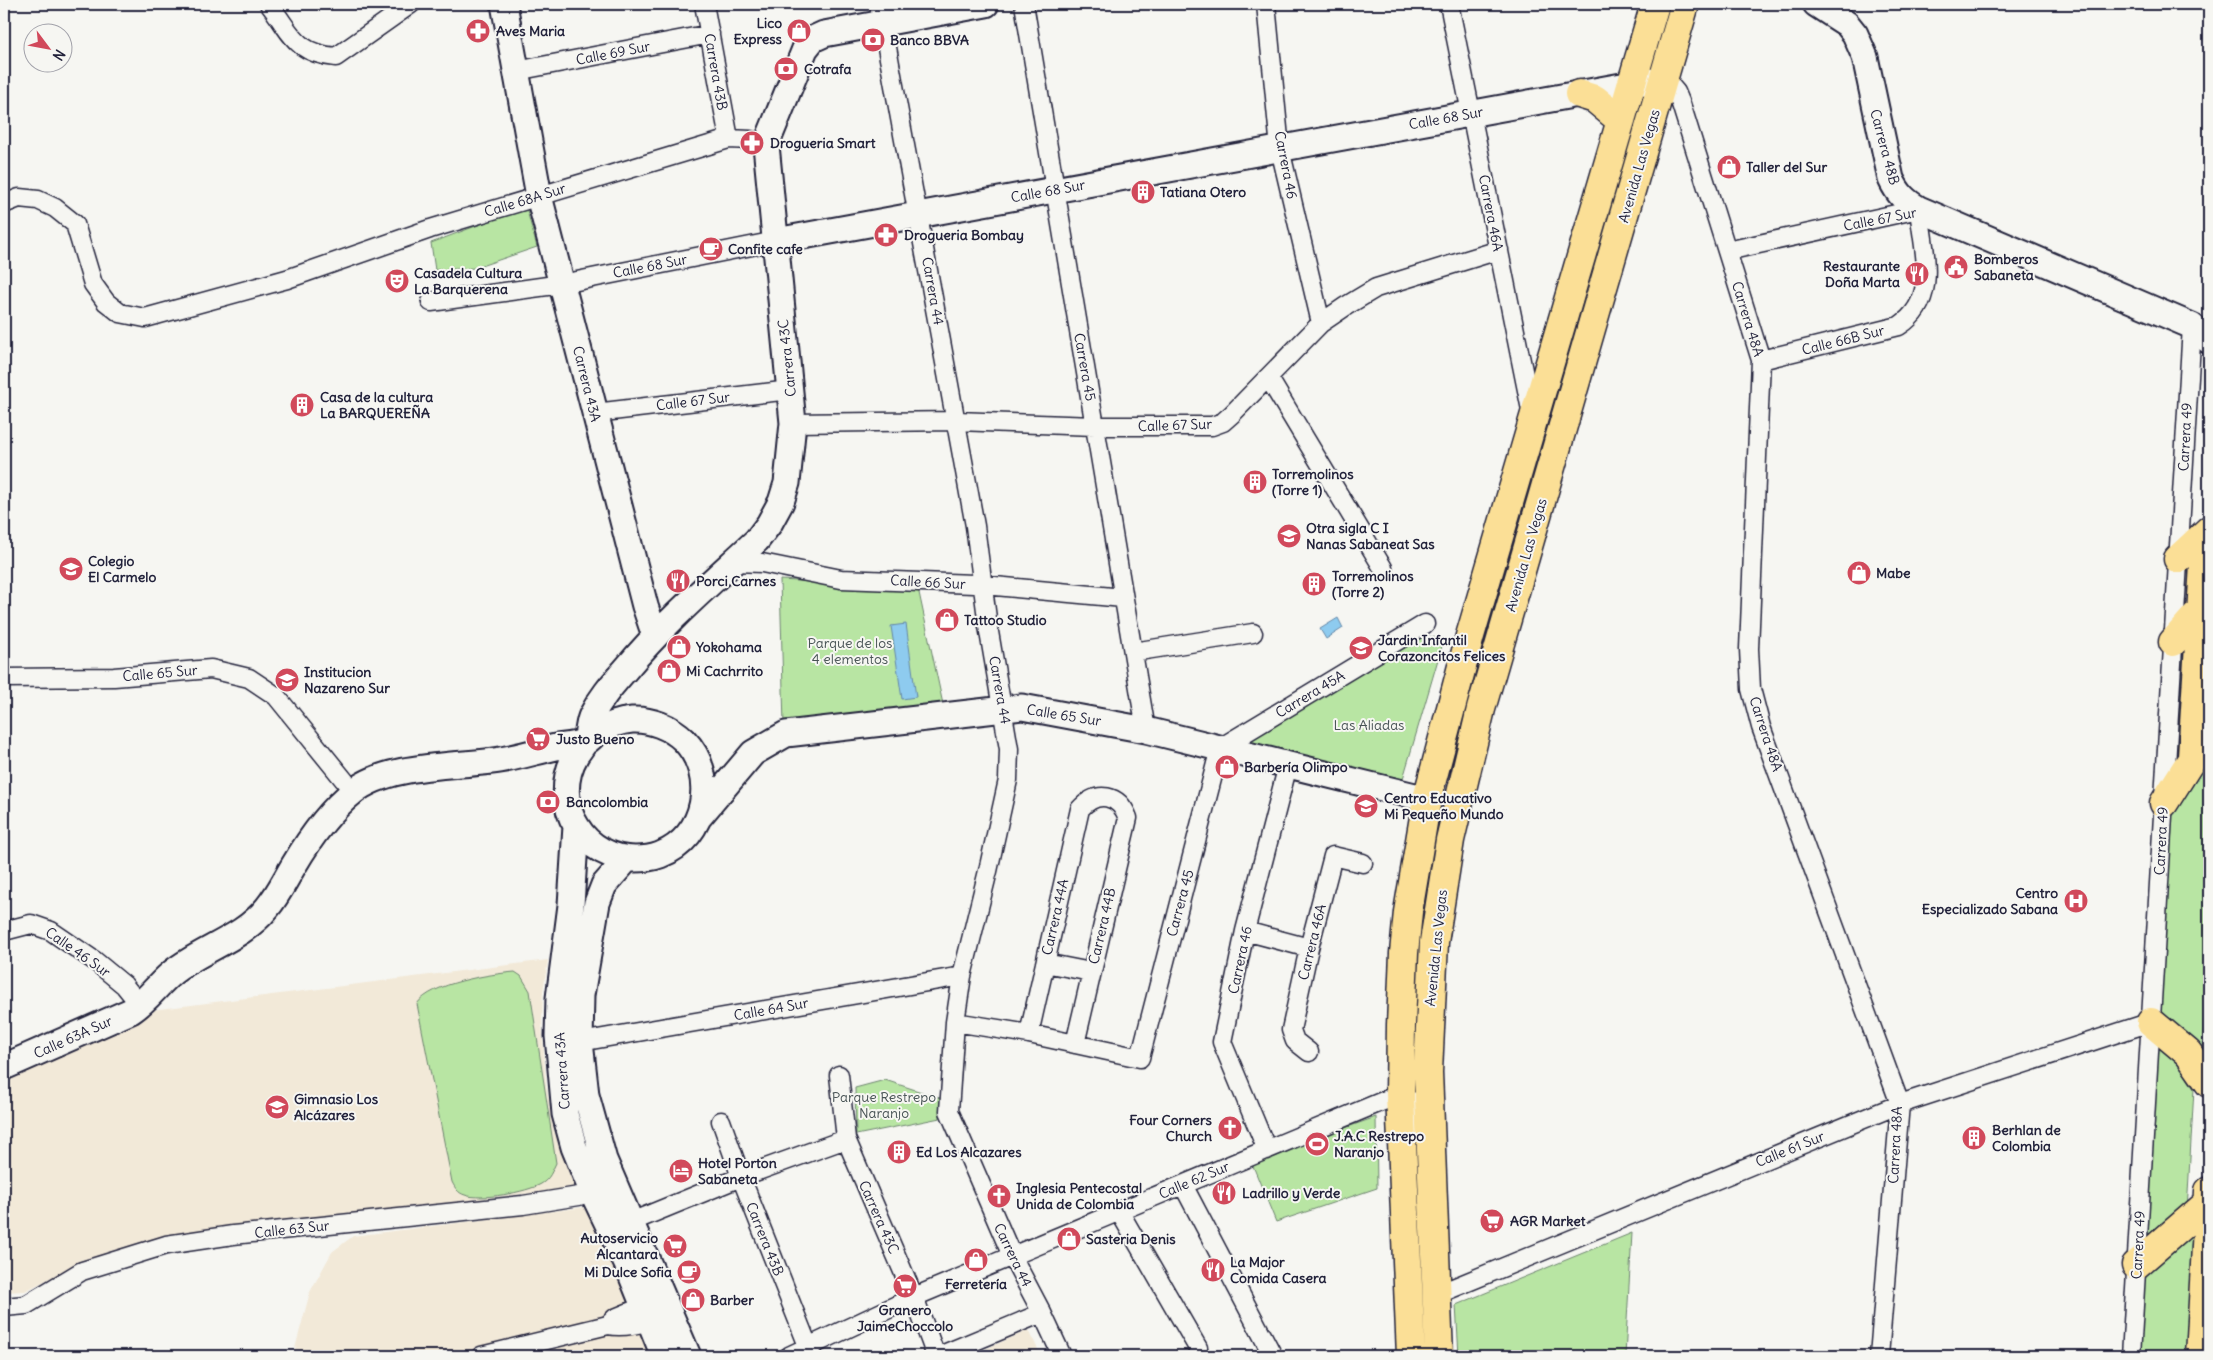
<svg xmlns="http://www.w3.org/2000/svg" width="2213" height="1360" viewBox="0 0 2213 1360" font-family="Delius,sans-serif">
	<rect width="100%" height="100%" fill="#f6f6f2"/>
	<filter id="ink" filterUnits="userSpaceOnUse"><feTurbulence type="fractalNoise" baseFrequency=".02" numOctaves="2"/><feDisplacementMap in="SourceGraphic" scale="10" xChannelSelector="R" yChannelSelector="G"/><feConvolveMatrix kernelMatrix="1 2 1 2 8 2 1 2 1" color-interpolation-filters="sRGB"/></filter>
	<g filter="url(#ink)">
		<!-- built -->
		<path fill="#f2e9d8" d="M548,960L543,992L542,1023L546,1083L554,1130L575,1188L205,1231L138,1251L92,1257L25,1291L4,1292V1083L152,1010Z
			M594,1206L652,1356H293L310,1292L332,1252L353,1236Z
			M1029,1330L1041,1356H969Z"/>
		<!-- green -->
		<path fill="#b8e5a3" stroke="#6d846f" d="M526,207L537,247L475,268L435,270L431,243Z
			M780,580L918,588L944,709L784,726Z
			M1425,636L1444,639L1402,782L1246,742Z
			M2189,639L2185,750L2168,774L2174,655Z
			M2209,745V938L2202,1055L2157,1016L2170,805Z
			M515,972L521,976L530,991L556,1163C552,1171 550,1179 541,1184C527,1192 480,1201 465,1195C458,1193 455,1188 452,1182L417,1004C431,983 490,974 515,972Z
			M2156,1042L2177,1062L2194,1089L2187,1210L2145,1248Z
			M885,1080L940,1098V1118L856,1135L855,1088Z
			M1376,1117L1377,1188L1276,1222L1251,1161Z
			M2192,1229L2186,1356H2138L2142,1277Z
			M1632,1233L1625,1356H1459L1456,1305Z"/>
		<!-- water -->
		<path fill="#8ecbef" stroke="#6387a7" d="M1338,618L1343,628L1326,639L1320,629Z
			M906,624L916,697L902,699L891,626Z"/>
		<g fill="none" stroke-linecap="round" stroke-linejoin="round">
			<defs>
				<path id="street" d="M269,4C292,33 294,53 336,57L411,4
					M704,4L729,139
					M879,4L975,526L988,626L1009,749L1008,780L988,871L962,976L955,1022L949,1111L1012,1256L1042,1313L1062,1356
					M1024,4L1146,730
					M1266,4L1280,149L1321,323
					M1449,4L1532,415
					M516,71L710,34
					M1664,78L1676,92L1681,104L1761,360L1749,649L1751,689L1761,727L1900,1104L1879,1356
					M4,204L19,198L38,200L55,208L75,224L93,284L106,302L120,313L145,318L287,279L430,229L729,139L750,140L766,145
					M1727,251L1919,209C1923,250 1940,300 1899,326L1761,360
					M431,302L562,284L776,241
					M1268,377L1383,568
					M595,413L790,390
					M793,423L957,421L1095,426H1212L1223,422L1232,414L1321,323L1346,306L1376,288L1499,250
					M734,562L762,563L841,579L974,584L1123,598
					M1133,652L1253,633
					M4,678L114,677L211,669L249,678L276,696L353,791
					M4,931L31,924L51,931L95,961L124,985L140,1005
					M1245,931L1309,948
					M1045,963L1091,972
					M955,1022L1029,1034L1140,1058L1220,748L1425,624
					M1029,1034L1080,809C1097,790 1119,794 1128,818L1075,1044
					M580,1042L962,976
					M1309,1052L1295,1041L1291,1030L1309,948L1333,856L1363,863
					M839,1075L846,1139L914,1297L936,1356
					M721,1121L741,1177L812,1356
					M1267,1150L1222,1042L1245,931L1288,765
					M1183,1185L1273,1356
					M1119,1211L1198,1348
					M631,1222L741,1177L846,1139
					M1436,1295L1900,1104L2151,1022
					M4,1307L26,1305L82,1271L166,1245L233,1235L523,1205L579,1196L592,1191
					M608,1325L615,1318L644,1306
					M481,1356L608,1325C622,1328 636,1325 650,1321
					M789,1356L914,1297L1400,1094C1416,1100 1418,1116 1419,1132
					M939,1356L1042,1313
					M2131,1356L2192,326"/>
				<path id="secondary" d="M504,4L539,196L645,606L655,636
					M1816,4L1847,24L1855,34L1865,57L1891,179C1898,194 1905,201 1919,209L2192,326L2209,341
					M776,241L1649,81
					M699,817L753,753L786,734L1022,707L1146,730L1427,799
					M576,826L571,905L559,998L558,1036L565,1114L574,1147L592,1191L627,1264L664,1356
					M627,859L604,885L597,903L581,995L580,1042L586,1095L604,1160L688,1356
					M4,1067L131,1011C148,1000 158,984 173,972C203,948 242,939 267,908C278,895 285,880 294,865C310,838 328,812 353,792C388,763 457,767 500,760C519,757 537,751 556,747C565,746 578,745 587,741C590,739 593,735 597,733C607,726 620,721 632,720C650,719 671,727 684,740C718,775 707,837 660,855C652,858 644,859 635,859C612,859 589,847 577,827C563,806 563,777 576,755C579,750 584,745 586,739C589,731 588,723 592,715C601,697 613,684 626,669C665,622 712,582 757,540L769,524L781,502L787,483L793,423L766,145L805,49L813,39L824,34L986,4"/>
				<path id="primary" d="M1579,94L1595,99L1620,120
					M1411,1356L1400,1094L1401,1025L1404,953L1408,912L1427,799L1470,636L1655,4
					M1439,1356L1428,1072L1434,942L1450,840L1481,709L1685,4"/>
				<path id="highway" d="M2178,559L2209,530
					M2173,642L2201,610L2204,616
					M2192,757L2206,533
					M2164,803L2202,743
					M2151,1022L2188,1053L2209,1083
					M2136,1265L2209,1202
					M2200,1356L2209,1191"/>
			</defs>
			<!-- street casing -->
			<use href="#street" stroke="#22223b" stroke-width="21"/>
			<!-- secondary casing -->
			<use href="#secondary" stroke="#22223b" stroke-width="29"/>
			<!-- primary casing -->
			<use href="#primary" stroke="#22223b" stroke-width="31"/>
			<!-- highway casing -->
			<use href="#highway" stroke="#22223b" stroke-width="31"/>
			<!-- street -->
			<use href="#street" stroke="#f6f6f2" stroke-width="18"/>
			<!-- secondary -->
			<use href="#secondary" stroke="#f6f6f2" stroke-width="25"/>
			<!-- primary -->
			<use href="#primary" stroke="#fbdf96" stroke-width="28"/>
			<!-- highway -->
			<use href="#highway" stroke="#fbdf96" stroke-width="28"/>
		</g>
	</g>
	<!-- icons -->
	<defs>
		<symbol id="pharmacy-disc" viewBox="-11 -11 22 22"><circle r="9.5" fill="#d1495b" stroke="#f6f6f2"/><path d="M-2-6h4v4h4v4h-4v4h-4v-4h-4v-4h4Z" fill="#fff"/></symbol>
		<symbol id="shop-disc" viewBox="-11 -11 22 22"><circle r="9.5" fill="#d1495b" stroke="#f6f6f2"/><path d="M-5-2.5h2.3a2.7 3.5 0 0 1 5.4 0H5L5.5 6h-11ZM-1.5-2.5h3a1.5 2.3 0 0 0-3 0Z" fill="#fff"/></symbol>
		<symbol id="bank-disc" viewBox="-11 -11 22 22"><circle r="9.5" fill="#d1495b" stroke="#f6f6f2"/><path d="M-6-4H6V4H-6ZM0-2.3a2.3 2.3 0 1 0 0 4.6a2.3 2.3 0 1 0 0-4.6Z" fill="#fff"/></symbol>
		<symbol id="building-disc" viewBox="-11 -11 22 22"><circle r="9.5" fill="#d1495b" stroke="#f6f6f2"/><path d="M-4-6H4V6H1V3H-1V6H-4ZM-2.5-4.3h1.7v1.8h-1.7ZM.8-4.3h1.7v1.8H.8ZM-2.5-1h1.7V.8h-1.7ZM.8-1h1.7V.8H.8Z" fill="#fff"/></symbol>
		<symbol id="cafe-disc" viewBox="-11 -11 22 22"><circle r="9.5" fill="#d1495b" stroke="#f6f6f2"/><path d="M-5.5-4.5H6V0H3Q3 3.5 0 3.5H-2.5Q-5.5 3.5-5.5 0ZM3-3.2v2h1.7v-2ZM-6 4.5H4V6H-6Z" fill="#fff"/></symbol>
		<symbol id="civic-disc" viewBox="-11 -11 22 22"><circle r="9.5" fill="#d1495b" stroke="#f6f6f2"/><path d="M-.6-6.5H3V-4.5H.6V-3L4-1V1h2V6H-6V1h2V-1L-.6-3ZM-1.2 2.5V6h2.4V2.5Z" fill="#fff"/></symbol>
		<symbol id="restaurant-disc" viewBox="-11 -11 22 22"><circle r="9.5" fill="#d1495b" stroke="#f6f6f2"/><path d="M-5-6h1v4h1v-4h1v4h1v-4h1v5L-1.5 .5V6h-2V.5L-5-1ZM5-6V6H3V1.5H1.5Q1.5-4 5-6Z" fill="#fff"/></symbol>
		<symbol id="theatre-disc" viewBox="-11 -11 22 22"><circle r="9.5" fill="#d1495b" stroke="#f6f6f2"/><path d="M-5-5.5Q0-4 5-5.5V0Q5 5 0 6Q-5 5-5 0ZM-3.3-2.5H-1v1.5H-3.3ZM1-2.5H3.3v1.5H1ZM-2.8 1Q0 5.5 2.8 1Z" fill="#fff"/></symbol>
		<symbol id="school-disc" viewBox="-11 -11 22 22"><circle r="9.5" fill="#d1495b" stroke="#f6f6f2"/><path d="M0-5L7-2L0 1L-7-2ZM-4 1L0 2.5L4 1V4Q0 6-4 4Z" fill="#fff"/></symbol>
		<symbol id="supermarket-disc" viewBox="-11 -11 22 22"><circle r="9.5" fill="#d1495b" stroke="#f6f6f2"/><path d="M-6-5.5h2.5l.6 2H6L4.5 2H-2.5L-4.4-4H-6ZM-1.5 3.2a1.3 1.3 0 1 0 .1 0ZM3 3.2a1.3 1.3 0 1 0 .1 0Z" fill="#fff"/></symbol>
		<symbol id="hospital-disc" viewBox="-11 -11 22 22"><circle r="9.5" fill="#d1495b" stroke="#f6f6f2"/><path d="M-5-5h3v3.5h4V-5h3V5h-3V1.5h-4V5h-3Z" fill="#fff"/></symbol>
		<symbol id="church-disc" viewBox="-11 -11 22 22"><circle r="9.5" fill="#d1495b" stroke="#f6f6f2"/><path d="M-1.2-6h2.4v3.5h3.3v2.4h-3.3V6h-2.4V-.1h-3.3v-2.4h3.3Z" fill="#fff"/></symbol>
		<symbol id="stadium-disc" viewBox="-11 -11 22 22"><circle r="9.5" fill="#d1495b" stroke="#f6f6f2"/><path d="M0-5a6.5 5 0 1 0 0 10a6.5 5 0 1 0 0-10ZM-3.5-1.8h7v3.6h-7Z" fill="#fff"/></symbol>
		<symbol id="hotel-disc" viewBox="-11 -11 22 22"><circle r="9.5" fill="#d1495b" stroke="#f6f6f2"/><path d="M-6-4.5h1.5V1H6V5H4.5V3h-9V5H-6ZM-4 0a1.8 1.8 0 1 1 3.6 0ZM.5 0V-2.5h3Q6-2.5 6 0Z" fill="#fff"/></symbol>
	</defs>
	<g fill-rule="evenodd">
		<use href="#pharmacy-disc" x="464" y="17" width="28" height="28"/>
		<use href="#shop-disc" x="785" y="17" width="28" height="28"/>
		<use href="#bank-disc" x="859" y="26" width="28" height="28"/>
		<use href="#bank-disc" x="772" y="55" width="28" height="28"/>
		<use href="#pharmacy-disc" x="738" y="129" width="28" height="28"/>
		<use href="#shop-disc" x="1715" y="153" width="28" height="28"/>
		<use href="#building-disc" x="1129" y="178" width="28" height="28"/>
		<use href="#pharmacy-disc" x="872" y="221" width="28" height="28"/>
		<use href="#cafe-disc" x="697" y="235" width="28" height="28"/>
		<use href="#civic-disc" x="1942" y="253" width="28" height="28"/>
		<use href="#restaurant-disc" x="1903" y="260" width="28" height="28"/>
		<use href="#theatre-disc" x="383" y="267" width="28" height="28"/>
		<use href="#building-disc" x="288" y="391" width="28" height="28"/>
		<use href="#building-disc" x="1241" y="468" width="28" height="28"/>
		<use href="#school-disc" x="1275" y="522" width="28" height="28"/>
		<use href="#school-disc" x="57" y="555" width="28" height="28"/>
		<use href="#shop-disc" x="1845" y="559" width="28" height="28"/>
		<use href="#restaurant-disc" x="664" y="567" width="28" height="28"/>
		<use href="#building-disc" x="1300" y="570" width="28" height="28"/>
		<use href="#shop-disc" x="933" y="606" width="28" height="28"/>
		<use href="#shop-disc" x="665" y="633" width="28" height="28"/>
		<use href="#school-disc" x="1347" y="634" width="28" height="28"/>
		<use href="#shop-disc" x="655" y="657" width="28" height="28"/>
		<use href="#school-disc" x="273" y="666" width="28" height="28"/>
		<use href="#supermarket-disc" x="524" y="725" width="28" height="28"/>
		<use href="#shop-disc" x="1213" y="753" width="28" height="28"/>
		<use href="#bank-disc" x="534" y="788" width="28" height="28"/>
		<use href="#school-disc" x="1352" y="792" width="28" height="28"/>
		<use href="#hospital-disc" x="2062" y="887" width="28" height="28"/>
		<use href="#school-disc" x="263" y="1093" width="28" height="28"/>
		<use href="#church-disc" x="1216" y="1114" width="28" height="28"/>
		<use href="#building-disc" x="1960" y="1124" width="28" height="28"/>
		<use href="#stadium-disc" x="1303" y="1130" width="28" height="28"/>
		<use href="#building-disc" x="885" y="1138" width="28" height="28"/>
		<use href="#hotel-disc" x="667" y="1157" width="28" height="28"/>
		<use href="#restaurant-disc" x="1210" y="1179" width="28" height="28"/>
		<use href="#church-disc" x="985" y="1182" width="28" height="28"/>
		<use href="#supermarket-disc" x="1478" y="1207" width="28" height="28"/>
		<use href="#shop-disc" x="1055" y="1225" width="28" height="28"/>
		<use href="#supermarket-disc" x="661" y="1232" width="28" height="28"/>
		<use href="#shop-disc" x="962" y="1246" width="28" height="28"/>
		<use href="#restaurant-disc" x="1199" y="1256" width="28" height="28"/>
		<use href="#cafe-disc" x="675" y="1258" width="28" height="28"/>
		<use href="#supermarket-disc" x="891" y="1272" width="28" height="28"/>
		<use href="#shop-disc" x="679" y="1286" width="28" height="28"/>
	</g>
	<g text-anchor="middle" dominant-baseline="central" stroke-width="4" stroke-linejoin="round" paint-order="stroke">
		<!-- poi labels -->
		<g font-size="14" font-weight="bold" fill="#22223b" stroke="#f6f6f2" text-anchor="start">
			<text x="782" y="23" text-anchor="end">Lico<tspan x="782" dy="16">Express</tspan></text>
			<text x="496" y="31">Aves Maria</text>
			<text x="890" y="40">Banco BBVA</text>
			<text x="804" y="69">Cotrafa</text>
			<text x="770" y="143">Drogueria Smart</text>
			<text x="1746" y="167">Taller del Sur</text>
			<text x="1160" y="192">Tatiana Otero</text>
			<text x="904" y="235">Drogueria Bombay</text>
			<text x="728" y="249">Confite cafe</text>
			<text x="1974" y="259">Bomberos<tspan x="1974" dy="16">Sabaneta</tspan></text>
			<text x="1900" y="266" text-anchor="end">Restaurante<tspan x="1900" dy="16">Doña Marta</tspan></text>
			<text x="414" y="273">Casadela Cultura<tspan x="414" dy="16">La Barquerena</tspan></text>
			<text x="320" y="397">Casa de la cultura<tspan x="320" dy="16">La BARQUEREÑA</tspan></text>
			<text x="1272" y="474">Torremolinos<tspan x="1272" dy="16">(Torre 1)</tspan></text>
			<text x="1306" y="528">Otra sigla C I<tspan x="1306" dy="16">Nanas Sabaneat Sas</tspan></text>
			<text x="88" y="561">Colegio<tspan x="88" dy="16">El Carmelo</tspan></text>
			<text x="1876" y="573">Mabe</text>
			<text x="1332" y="576">Torremolinos<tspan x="1332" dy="16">(Torre 2)</tspan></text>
			<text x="696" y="581">Porci Carnes</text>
			<text x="964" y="620">Tattoo Studio</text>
			<text x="1378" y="640">Jardin Infantil<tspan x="1378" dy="16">Corazoncitos Felices</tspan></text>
			<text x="696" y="647">Yokohama</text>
			<text x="686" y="671">Mi Cachrrito</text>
			<text x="304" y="672">Institucion<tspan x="304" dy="16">Nazareno Sur</tspan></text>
			<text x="556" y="739">Justo Bueno</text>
			<text x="1244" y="767">Barbería Olimpo</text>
			<text x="1384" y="798">Centro Educativo<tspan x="1384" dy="16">Mi Pequeño Mundo</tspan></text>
			<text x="566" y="802">Bancolombia</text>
			<text x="2058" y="893" text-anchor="end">Centro<tspan x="2058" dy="16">Especializado Sabana</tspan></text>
			<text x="294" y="1099">Gimnasio Los<tspan x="294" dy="16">Alcázares</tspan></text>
			<text x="1212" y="1120" text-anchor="end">Four Corners<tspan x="1212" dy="16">Church</tspan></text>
			<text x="1992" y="1130">Berhlan de<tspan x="1992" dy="16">Colombia</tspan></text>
			<text x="1334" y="1136">J.A.C Restrepo<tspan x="1334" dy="16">Naranjo</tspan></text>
			<text x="916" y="1152">Ed Los Alcazares</text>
			<text x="698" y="1163">Hotel Porton<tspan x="698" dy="16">Sabaneta</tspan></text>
			<text x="1016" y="1188">Inglesia Pentecostal<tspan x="1016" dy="16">Unida de Colombia</tspan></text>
			<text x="1242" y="1193">Ladrillo y Verde</text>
			<text x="1510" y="1221">AGR Market</text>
			<text x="658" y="1238" text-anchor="end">Autoservicio<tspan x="658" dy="16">Alcantara</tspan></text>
			<text x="1086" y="1239">Sasteria Denis</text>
			<text x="1230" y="1262">La Major<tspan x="1230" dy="16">Comida Casera</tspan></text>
			<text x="672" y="1272" text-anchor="end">Mi Dulce Sofia</text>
			<text x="976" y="1284" text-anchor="middle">Ferretería</text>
			<text x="710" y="1300">Barber</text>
			<text x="905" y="1310" text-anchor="middle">Granero<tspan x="905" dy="16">JaimeChoccolo</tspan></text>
		</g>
		<!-- street labels -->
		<g font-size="14" fill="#22223b" stroke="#f6f6f2">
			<text transform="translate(613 53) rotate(-11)">Calle 69 Sur</text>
			<text transform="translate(716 72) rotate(80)">Carrera 43B</text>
			<text transform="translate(1446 118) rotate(-10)">Calle 68 Sur</text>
			<text transform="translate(1885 147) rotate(75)">Carrera 48B</text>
			<text transform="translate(1286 165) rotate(79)">Carrera 46</text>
			<text transform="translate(1639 166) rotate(-74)">Avenida Las Vegas</text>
			<text transform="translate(1048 191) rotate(-10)">Calle 68 Sur</text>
			<text transform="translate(525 200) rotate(-17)">Calle 68A Sur</text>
			<text transform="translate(1491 213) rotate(79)">Carrera 46A</text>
			<text transform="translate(1880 219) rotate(-11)">Calle 67 Sur</text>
			<text transform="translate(650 266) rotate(-11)">Calle 68 Sur</text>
			<text transform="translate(933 291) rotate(80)">Carrera 44</text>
			<text transform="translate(1748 319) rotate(73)">Carrera 48A</text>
			<text transform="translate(1843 340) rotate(-14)">Calle 66B Sur</text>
			<text transform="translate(787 358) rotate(-96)">Carrera 43C</text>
			<text transform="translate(1085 367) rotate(80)">Carrera 45</text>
			<text transform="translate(587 384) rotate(76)">Carrera 43A</text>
			<text transform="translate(693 401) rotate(-7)">Calle 67 Sur</text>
			<text transform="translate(1175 425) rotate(-2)">Calle 67 Sur</text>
			<text transform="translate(2185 437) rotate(-87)">Carrera 49</text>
			<text transform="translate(1526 555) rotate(-74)">Avenida Las Vegas</text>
			<text transform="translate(928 582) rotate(3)">Calle 66 Sur</text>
			<text transform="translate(160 673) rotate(-5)">Calle 65 Sur</text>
			<text transform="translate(1000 690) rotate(80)">Carrera 44</text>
			<text transform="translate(1310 694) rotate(-31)">Carrera 45A</text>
			<text transform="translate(1064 715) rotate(9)">Calle 65 Sur</text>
			<text transform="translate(1766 734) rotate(72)">Carrera 48A</text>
			<text transform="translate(2161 841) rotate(-87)">Carrera 49</text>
			<text transform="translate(1180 903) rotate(-75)">Carrera 45</text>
			<text transform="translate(1055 917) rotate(-77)">Carrera 44A</text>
			<text transform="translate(1102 926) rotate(-77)">Carrera 44B</text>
			<text transform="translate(1312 942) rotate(-76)">Carrera 46A</text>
			<text transform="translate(1436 948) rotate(-84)">Avenida Las Vegas</text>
			<text transform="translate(78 952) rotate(35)">Calle 46 Sur</text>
			<text transform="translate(1240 960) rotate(-78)">Carrera 46</text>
			<text transform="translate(771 1009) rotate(-10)">Calle 64 Sur</text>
			<text transform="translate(73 1037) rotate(-24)">Calle 63A Sur</text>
			<text transform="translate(562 1071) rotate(-94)">Carrera 43A</text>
			<text transform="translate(1895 1145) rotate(-87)">Carrera 48A</text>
			<text transform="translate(1790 1149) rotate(-22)">Calle 61 Sur</text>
			<text transform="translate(1194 1180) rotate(-23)">Calle 62 Sur</text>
			<text transform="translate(879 1217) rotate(66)">Carrera 43C</text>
			<text transform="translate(292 1229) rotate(-6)">Calle 63 Sur</text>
			<text transform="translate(765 1239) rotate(68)">Carrera 43B</text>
			<text transform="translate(2138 1245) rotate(-87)">Carrera 49</text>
			<text transform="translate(1013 1255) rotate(64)">Carrera 44</text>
		</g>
		<!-- park labels -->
		<g font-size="14" fill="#485355" stroke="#f6f6f2">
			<text x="850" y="643">Parque de los<tspan x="850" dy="16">4 elementos</tspan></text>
			<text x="1369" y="725">Las Aliadas</text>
			<text x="884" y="1097">Parque Restrepo<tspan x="884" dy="16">Naranjo</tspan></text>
		</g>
	</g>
	<!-- margin -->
	<rect width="2213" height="1360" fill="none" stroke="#f6f6f2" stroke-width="20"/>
	<rect x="10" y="10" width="2193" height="1340" fill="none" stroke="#22223b" stroke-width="2" filter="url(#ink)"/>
	<!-- north arrow -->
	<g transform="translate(48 48) rotate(122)"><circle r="24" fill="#f6f6f2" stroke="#a1a1a9"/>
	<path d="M0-4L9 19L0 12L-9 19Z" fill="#d1495b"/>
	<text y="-8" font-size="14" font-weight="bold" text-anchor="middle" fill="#22223b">N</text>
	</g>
</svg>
